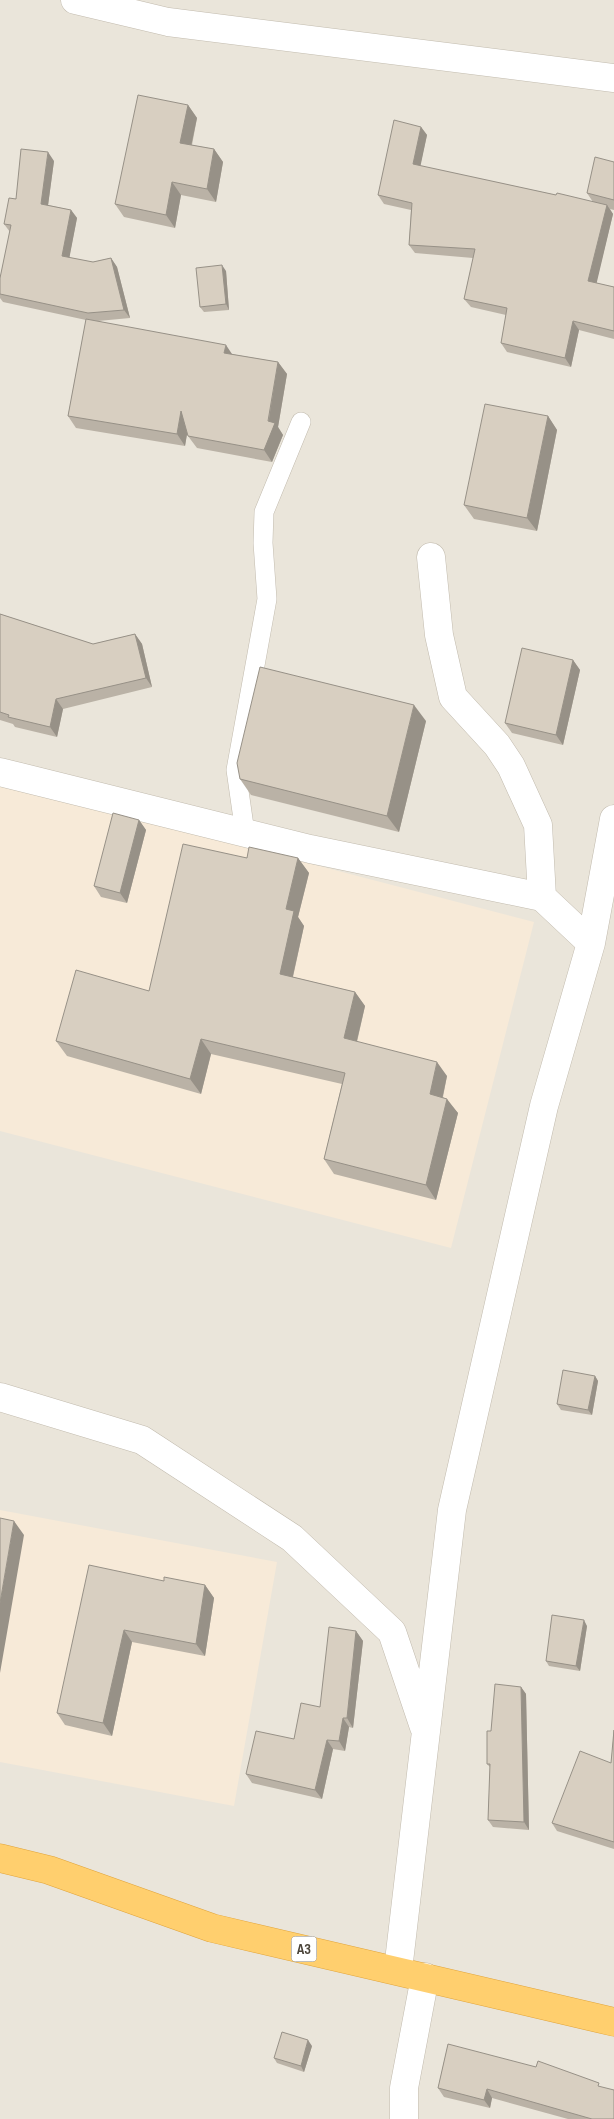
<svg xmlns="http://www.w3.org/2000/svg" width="614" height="2119" viewBox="0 0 614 2119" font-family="'Sofia Sans Condensed',sans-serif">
	<rect width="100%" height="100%" fill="#f6f3ec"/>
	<!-- residential -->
	<path fill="#eae5da" d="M0,0H614V2119H0Z"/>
	<!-- commercial -->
	<path fill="#f7ead8" d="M0,783L534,922L451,1248L0,1131Z
		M0,1510L277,1562L234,1806L0,1762Z"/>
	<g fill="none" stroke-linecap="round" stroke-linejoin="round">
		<defs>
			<path id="lane" d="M245,833L236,770L267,599L263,543L264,512L301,422"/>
			<path id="street" d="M75,0L168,22L614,78
				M431,557L439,635L453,697L497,745L511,766L538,825L542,897
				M0,772L310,849L542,897L591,943
				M0,1397L142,1440L292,1538L392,1632L424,1727
				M398,1970L452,1510L544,1106L591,943L614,819
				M404,2119V2088L425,1977"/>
			<path id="highway" d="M0,1858L49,1870L212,1928L614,2022"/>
		</defs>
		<!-- lane casing -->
		<use href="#lane" stroke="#c2bbae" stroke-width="20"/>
		<!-- street casing -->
		<use href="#street" stroke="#c2bbae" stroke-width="29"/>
		<!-- highway casing -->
		<use href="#highway" stroke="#e0a43c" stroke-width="29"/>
		<!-- lane -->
		<use href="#lane" stroke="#fff" stroke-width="19"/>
		<!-- street -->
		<use href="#street" stroke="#fff" stroke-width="28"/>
		<!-- highway -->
		<use href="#highway" stroke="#ffcf6e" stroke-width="28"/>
	</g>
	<!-- wall -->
	<path fill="#bab2a6" d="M188,105L197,118L192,145L214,149L223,162L216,202L181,195L175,228L124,217L115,204Z
		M421,127L427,135L420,166L556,195L593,202L587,193L614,162V210L610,209L613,214L596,283L614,287V339L579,330L571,367L507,352L501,343L506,315L471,307L464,299L473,258L415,253L409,245L411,210L384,204L378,195Z
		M54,161L48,205L71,210L77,218L69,258L93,262L111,258L117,267L130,318L98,321L231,354L278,362L287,374L278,427L283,435L272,462L197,448L188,436L187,433L185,446L76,428L68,416L86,320L3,302L0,298V278L10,232L4,224L16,199Z
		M226,271L229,310L204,312L200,307Z
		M548,416L557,430L537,531L474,519L464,505Z
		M0,614L93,644L135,634L142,644L152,687L63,709L57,737L15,727L13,724L0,720Z
		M573,660L580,670L563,745L512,733L505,723Z
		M426,721L399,832L251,795L240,779Z
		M139,820L146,830L127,903L101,897L94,886Z
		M247,858H298L309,873L298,917L304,926L293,977L355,992L365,1006L357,1042L447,1076L443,1097L458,1113L436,1200L334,1174L324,1159L342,1084L211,1054L201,1094L67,1056L56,1041L149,991Z
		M595,1376L598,1381L592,1415L561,1410L557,1404Z
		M164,1581L205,1585L214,1598L205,1656L132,1642L112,1736L65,1725L57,1713Z
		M587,1626L580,1671L549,1666L546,1661Z
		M356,1631L363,1641L353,1728L349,1727L345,1751L333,1749L322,1799L252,1783L246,1774L294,1739L320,1707Z
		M521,1687L526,1694L529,1830L493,1827L488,1820L490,1767L487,1764L491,1731Z
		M614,1730V1849L557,1831L552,1823L611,1763Z
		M448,2044L614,2119H568L492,2098L490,2108L444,2097L438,2088Z
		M312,2046L304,2072L277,2063L274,2058Z"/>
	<!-- shaded-wall -->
	<path fill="#979187" d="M188,105L197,118L189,156L180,143Z
		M421,127L427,135L419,173L413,164Z
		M214,149L223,162L216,202L207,189Z
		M48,152L54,161L47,213L41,204Z
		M172,182L181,195L175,228L166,215Z
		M607,205L613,214L595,290L588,281Z
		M71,210L77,218L68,265L62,256Z
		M111,258L117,267L130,318L124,310Z
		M222,265L226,271L229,310L226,304Z
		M573,321L579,330L571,367L565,358Z
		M226,345L234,357L224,353Z
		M278,362L287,374L278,427L283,435L272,462L264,450Z
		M181,411L189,423L185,446L177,434Z
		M548,416L557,430L537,531L527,518Z
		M135,634L142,644L152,687L146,678Z
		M573,660L580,670L563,745L556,735Z
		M56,699L63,709L57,737L50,727Z
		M414,705L426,721L399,832L387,816Z
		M139,820L146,830L127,903L120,893Z
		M298,858L309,873L298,917L304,926L290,989L280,974L286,909Z
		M355,992L365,1006L354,1053L344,1038Z
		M201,1039L211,1054L201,1094L190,1079Z
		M437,1062L447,1076L440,1109L430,1094Z
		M447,1099L458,1113L436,1200L426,1185Z
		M595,1376L598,1381L592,1415L588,1410Z
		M14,1521L24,1535L0,1673V1603Z
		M205,1585L214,1598L205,1656L196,1644Z
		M584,1620L587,1626L580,1671L576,1666Z
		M124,1630L132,1642L112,1736L103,1723Z
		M356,1631L363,1641L353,1728L347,1718Z
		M521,1687L526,1694L529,1830L524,1822Z
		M343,1718L349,1727L345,1751L339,1741Z
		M327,1740L333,1749L322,1799L315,1790Z
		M308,2040L312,2046L304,2072L301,2066Z
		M487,2089L492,2098L490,2108L484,2100Z"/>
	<!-- building -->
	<path fill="#d8cfc1" stroke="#979187" d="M138,95L188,105L180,143L214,149L207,189L172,182L166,215L115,204Z
		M394,120L421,127L413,164L556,195L557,193L607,205L588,281L614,287V331L573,321L565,358L501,343L507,308L464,299L475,249L409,245L412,203L378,195Z
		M21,149L48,152L41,204L71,210L62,256L93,262L111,258L124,310L88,313L0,294V278L11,225L4,224L9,198L16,199Z
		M595,157L614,162V200L587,193Z
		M222,265L226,304L200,307L196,268Z
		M86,319L226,345L224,353L278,362L268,421L275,423L264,450L188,436L181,411L177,434L68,416Z
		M485,404L548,416L527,518L464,505Z
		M0,614L93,644L135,634L146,678L56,699L50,727L8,717L9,715L0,712Z
		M522,648L573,660L556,735L505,723Z
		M260,667L414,705L387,816L240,779L237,763Z
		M113,813L139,820L120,893L94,886Z
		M183,844L247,858L249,847L298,858L286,909L294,911L280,974L355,992L344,1038L437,1062L430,1094L447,1099L426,1185L324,1159L345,1073L201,1039L190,1079L56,1041L76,970L149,991Z
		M563,1370L595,1376L588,1410L557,1404Z
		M0,1518L14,1521L0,1603Z
		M89,1565L164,1581V1577L205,1585L196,1644L124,1630L103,1723L57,1713Z
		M552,1615L584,1620L576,1666L546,1661Z
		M329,1627L356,1631L347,1718H343L339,1741L327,1740L315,1790L246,1774L256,1731L294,1739L301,1703L320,1707Z
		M495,1684L521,1687L524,1822L488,1820L490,1764H487V1731H491Z
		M614,1730V1842L552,1823L580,1751L611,1763Z
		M282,2032L308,2040L301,2066L274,2058Z
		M448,2044L536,2067L538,2061L599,2083L598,2086L614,2090V2119H592L487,2089L484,2100L438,2088Z"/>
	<g text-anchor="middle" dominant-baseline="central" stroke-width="4.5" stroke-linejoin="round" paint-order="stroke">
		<!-- shield labels -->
		<rect fill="#fff" stroke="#817c74" stroke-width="1" x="291.5" y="1936.5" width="25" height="25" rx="4"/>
		<g font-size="15" font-weight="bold" fill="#4b4439">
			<text x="304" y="1949">A3</text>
		</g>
	</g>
</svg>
